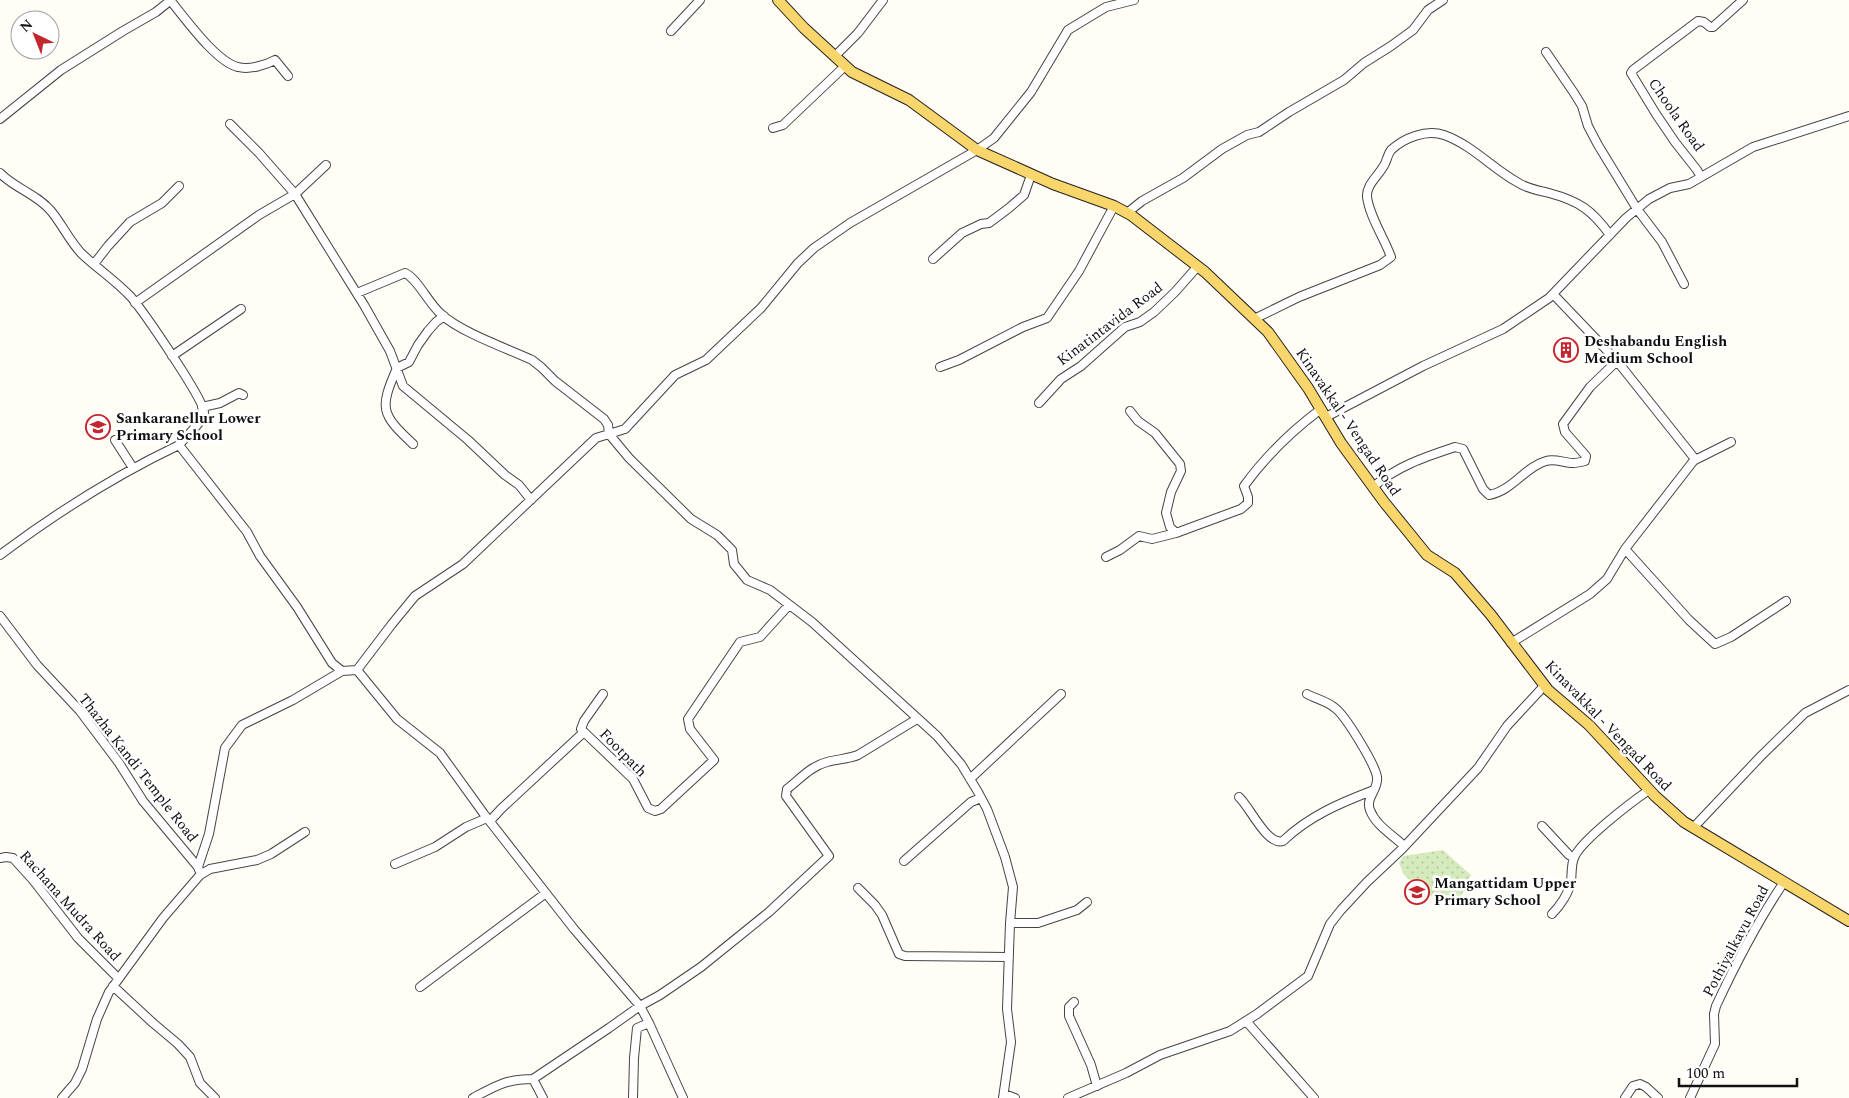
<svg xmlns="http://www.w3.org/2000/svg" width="1849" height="1098" viewBox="0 0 1849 1098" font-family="Spectral,serif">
	<defs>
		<pattern id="park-dots" width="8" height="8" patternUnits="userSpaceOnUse" patternTransform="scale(1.25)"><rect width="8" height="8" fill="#d5ebbd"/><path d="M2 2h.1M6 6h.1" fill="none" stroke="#b6c8a1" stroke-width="1.8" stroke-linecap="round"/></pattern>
	</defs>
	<rect width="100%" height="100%" fill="#fffdf5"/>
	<!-- park -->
	<path fill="url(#park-dots)" d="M1443,850L1471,875L1459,901H1441L1429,895L1404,875L1399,863L1403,856Z"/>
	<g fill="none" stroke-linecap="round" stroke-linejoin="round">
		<defs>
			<path id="minor" d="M170,0C185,18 216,62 238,67C249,70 266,65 275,60L288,76
				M671,31L700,0
				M1546,52L1574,93L1582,106L1588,126L1598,145L1637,209L1662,242L1684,284
				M835,56L858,33L883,0
				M0,119L61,70L123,31L156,12L171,0
				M230,124L259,153L295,194L326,165
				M773,128L783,125L845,66
				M0,173C14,188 37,194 51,211C62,224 70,242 82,254C98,269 116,281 131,297C143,311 203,398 204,412C204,421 185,437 179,445
				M1701,177L1697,170L1675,142L1656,114L1631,73L1633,70L1698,21L1704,22L1710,27H1713L1743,0
				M1127,213L1142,201L1183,178L1222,149L1247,135L1259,132L1289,112L1344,80L1364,63L1391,46L1413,30L1428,10L1443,0
				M933,259L962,233L981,224L989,223L1009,208L1024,195L1031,175
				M94,264L108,246L130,222L162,203L179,186
				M357,293L405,273C418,279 428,303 441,314C460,332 506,348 532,360L541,367L555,381L604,419L608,425L609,434L629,458L691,519L717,535L732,550L734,564L747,580L770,590L812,622L937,736L961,764L978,792L987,809L1005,857L1013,887L1010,923L1007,1009L1011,1042L1003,1098
				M135,303L259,215L295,194L364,305L390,351L403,386L468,440L505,475L519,485L531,500
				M1254,319L1299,297L1380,265L1391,257C1384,237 1370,218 1367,197C1366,185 1378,176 1383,167C1387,162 1387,155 1391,150C1404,138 1426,129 1444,135C1472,145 1492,168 1517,182C1527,189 1538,190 1549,193C1579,201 1592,210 1610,235
				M172,356L241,309
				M940,367L959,360L1023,327L1047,318L1079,271L1114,206
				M1039,403L1061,379L1081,366L1125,327L1140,322L1154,312L1175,292L1198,266
				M202,407L220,403L239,393L243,395
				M1130,411L1138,421L1155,433L1180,464L1181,471L1171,492L1166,513L1170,527L1176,533L1241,509L1248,503V497L1244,486C1265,457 1293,430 1321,409
				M1326,417L1423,366L1503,329L1549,298L1626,218L1649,199L1670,188L1689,184L1753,147L1849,116
				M115,440L133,468
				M413,444C381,414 379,409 397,368L409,362L418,345L428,331L436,322L444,316
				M1695,460L1731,442
				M1373,487C1397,466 1425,457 1455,447L1463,449L1483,489L1489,495C1512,491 1525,467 1546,461C1555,458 1564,463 1573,463C1577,463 1581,462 1585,461L1586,456L1565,432L1563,424L1590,387L1617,361
				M1625,549L1689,620L1715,644L1731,637L1786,601
				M0,555C56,513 116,475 179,445L247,532L260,556L297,607L332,663L342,671L357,670
				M1106,557L1120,550L1139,536L1152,539L1176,533
				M0,616L37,665L80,711L119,763L143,801L198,867
				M1511,643L1590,594L1607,579L1625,549L1695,459L1617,361L1553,294
				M1307,694C1316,699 1327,701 1335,708C1345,715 1375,764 1377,777C1379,789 1365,798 1370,810C1376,826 1393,835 1404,846
				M584,732L633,779L648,808L655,811L661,809L714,760L690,729L688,719L740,642L760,637L789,605
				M970,779L1061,694
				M1239,797C1250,807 1267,846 1283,841C1309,816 1340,803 1374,790
				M490,821L501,809L584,732L581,729L584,721L603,694
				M1542,826L1569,855L1574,857
				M1693,828L1761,756L1805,713L1849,690
				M0,858L6,857L13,858L33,880L78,938L118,978
				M904,861L971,802L981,798
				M395,864L435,847L466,827L487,818
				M199,870L198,867L209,834L225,748L242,725L293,700L342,671
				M858,888L875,905L882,915L899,954L905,956L1009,957
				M1552,914C1560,906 1569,893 1571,881C1572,874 1571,865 1574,858C1580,841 1633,801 1649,790
				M1010,923H1038L1077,910L1087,902
				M113,986L153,1023L178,1044L190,1057L200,1083L215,1098
				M420,987L546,893
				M1074,1002L1069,1007V1016L1091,1065L1097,1086
				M1246,1021L1314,1098
				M533,1079L543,1098
				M1004,1094L1015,1098
				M62,1098L75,1083L82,1069L97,1019L109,992L163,918L200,875L210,869L257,860L271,854L305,832
				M473,1098C495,1086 506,1079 533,1079L609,1028L640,1006L660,995L701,967L769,912L829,856L786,796L787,789C800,779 811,766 827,762C838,759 848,759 858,755L917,719
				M633,1098L634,1058L637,1028L649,1023
				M683,1098L649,1023L640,1006L574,929L484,814L440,753L397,719L357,670L392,624L415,596L463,564L596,438L625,429L675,375L706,360L761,308L798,263L814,248L850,223L977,150L994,138L1031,92L1068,30L1106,7L1134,0
				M1068,1098L1126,1073L1160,1055L1230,1031L1257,1014L1308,976L1330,924L1341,910L1367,882L1402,849L1478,768L1507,726L1544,686
				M1625,1098L1633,1086L1640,1084L1646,1087L1658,1098
				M1690,1098L1715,1044L1714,1014L1716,1006C1736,963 1757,922 1784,882"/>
			<path id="major" d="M778,0L804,28L852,72L909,100L977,150L1053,184L1114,206L1131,215L1205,272L1268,332L1308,388L1341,443L1384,502L1427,555L1455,573L1491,615L1548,690L1589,725L1655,796L1684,822L1849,921"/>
		</defs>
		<!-- minor casing -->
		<use href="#minor" stroke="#444" stroke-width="10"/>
		<!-- major casing -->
		<use href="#major" stroke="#222" stroke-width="12"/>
		<!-- minor -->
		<use href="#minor" stroke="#fff" stroke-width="8"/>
		<!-- major -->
		<use href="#major" stroke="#f9d66b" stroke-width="10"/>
	</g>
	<!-- icons -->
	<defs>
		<symbol id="building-ring" viewBox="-11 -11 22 22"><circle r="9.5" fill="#fff" stroke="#c4262e" stroke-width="1.5"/><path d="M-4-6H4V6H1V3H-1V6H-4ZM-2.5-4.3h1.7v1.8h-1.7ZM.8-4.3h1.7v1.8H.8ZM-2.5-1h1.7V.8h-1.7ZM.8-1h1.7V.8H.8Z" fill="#c4262e"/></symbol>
		<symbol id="school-ring" viewBox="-11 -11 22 22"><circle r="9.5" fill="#fff" stroke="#c4262e" stroke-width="1.5"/><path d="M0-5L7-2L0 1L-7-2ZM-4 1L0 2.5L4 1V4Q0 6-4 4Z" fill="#c4262e"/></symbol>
	</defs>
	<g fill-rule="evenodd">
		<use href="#building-ring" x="1552" y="336" width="28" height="28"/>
		<use href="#school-ring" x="84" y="413" width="28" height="28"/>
		<use href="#school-ring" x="1403" y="878" width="28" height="28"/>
	</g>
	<g text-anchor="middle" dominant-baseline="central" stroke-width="5" stroke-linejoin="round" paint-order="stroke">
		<!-- street labels -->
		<g font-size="15" fill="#111" stroke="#fff">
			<text transform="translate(1676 115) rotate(55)">Choola Road</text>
			<text transform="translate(1110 324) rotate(-37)">Kinatintavida Road</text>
			<text transform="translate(1348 422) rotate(56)">Kinavakkal - Vengad Road</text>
			<text transform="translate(1608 726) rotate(46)">Kinavakkal - Vengad Road</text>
			<text transform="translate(623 753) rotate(46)">Footpath</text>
			<text transform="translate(138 768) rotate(52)">Thazha Kandi Temple Road</text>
			<text transform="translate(70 906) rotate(48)">Rachana Mudra Road</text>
			<text transform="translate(1736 941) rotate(-62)">Pothiyalkavu Road</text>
		</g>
		<!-- poi labels -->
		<g font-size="15" font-weight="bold" fill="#111" stroke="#fff" text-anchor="start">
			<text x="1584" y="341">Deshabandu English<tspan x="1584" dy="17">Medium School</tspan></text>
			<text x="116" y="418">Sankaranellur Lower<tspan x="116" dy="17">Primary School</tspan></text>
			<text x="1434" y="883">Mangattidam Upper<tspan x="1434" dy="17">Primary School</tspan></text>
		</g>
	</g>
	<!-- north arrow -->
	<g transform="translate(35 35) rotate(317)"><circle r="24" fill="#ffffff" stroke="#a0a0a0"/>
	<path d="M0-4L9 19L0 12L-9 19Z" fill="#c4262e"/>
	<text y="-8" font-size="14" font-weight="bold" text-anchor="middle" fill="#111111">N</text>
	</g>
	<!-- scale -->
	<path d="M1679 1078v8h118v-8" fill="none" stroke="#111111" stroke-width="2.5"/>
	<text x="1686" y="1078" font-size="15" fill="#111111" stroke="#ffffff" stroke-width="4" paint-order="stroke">100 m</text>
</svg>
